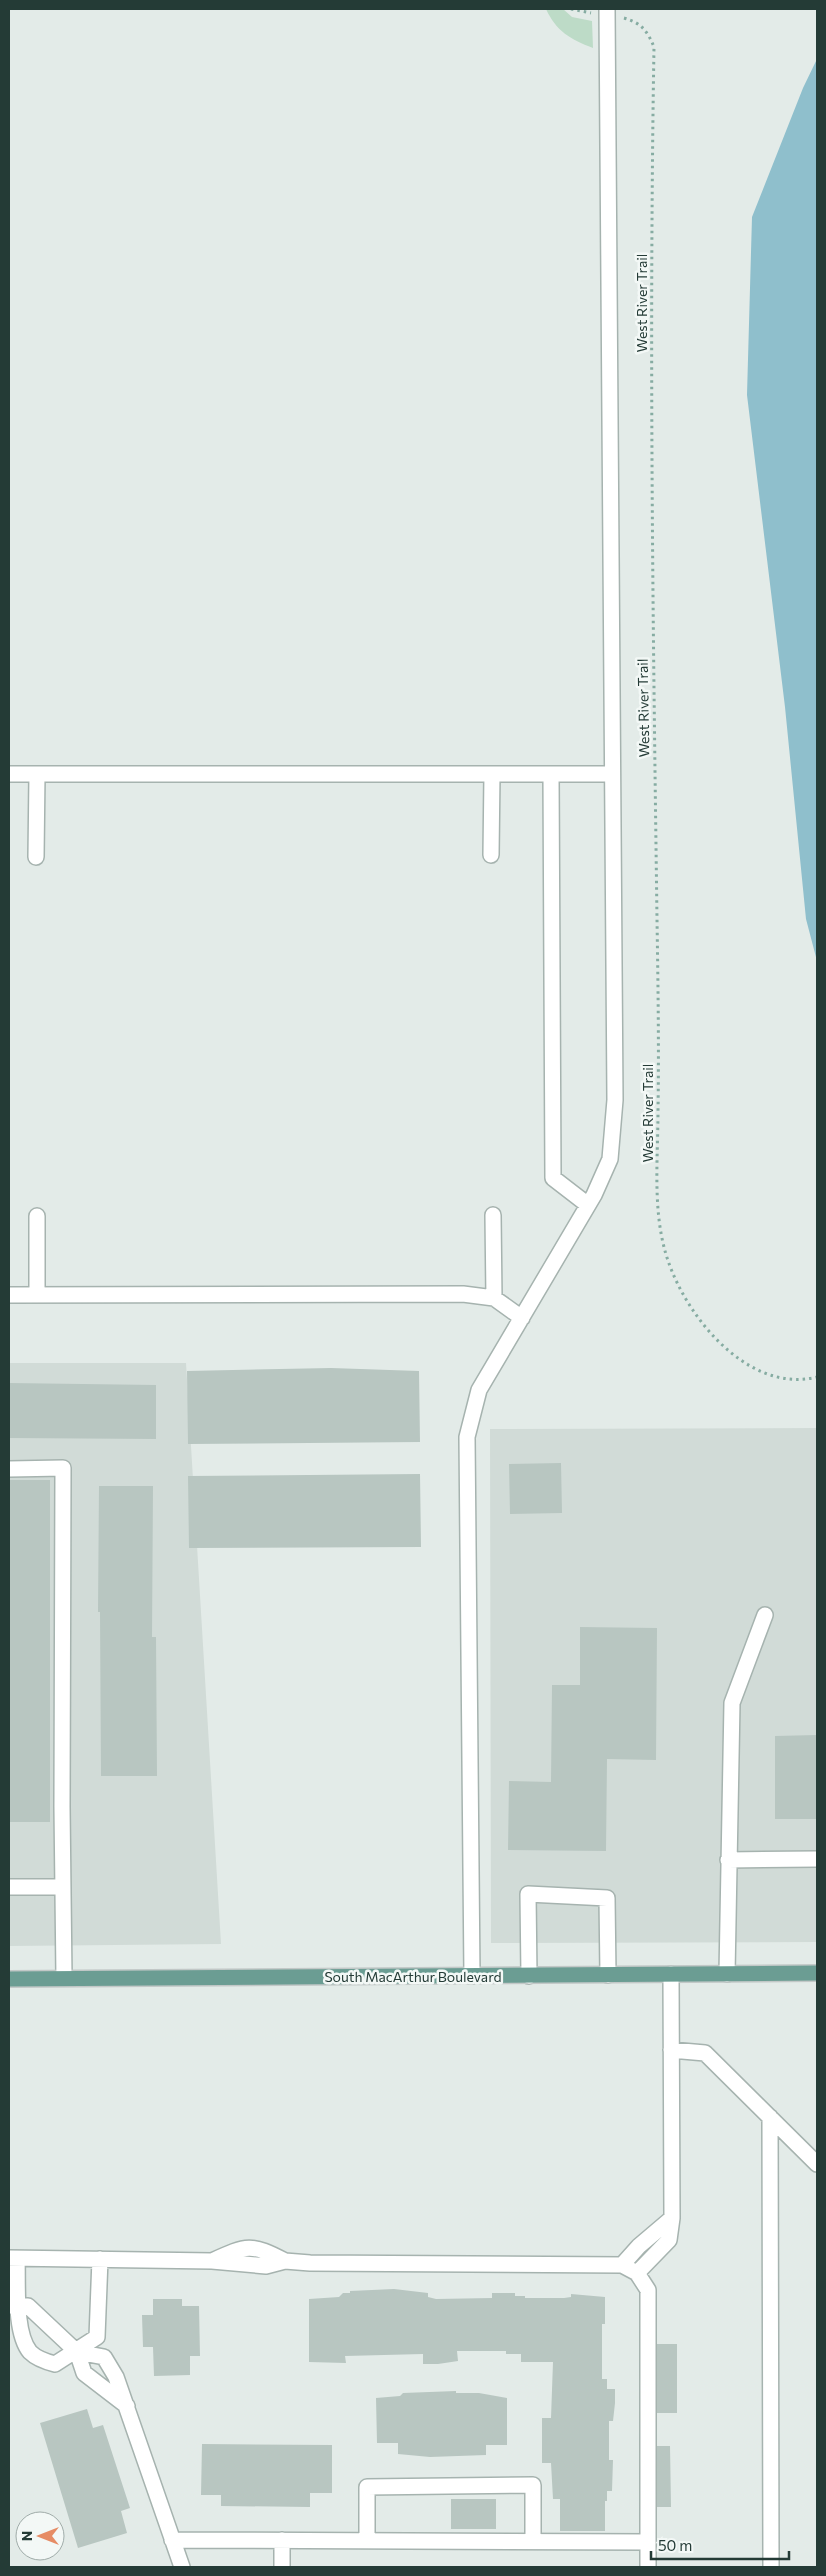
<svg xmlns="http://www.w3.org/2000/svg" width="826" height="2576" viewBox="0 0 826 2576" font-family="Commissioner,sans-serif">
	<rect width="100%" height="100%" fill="#e3ebe8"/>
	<!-- built -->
	<path fill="#d1dbd7" d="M9,1363H186L221,1944L9,1946Z
		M817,1428V1942L491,1943L490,1429Z"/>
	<!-- green -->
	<path fill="#bddbc7" d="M546,9H563L572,17L592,21L593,48C570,39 556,31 546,9Z"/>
	<!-- water -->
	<path fill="#8fbfcc" d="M817,59V961L806,919L785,707L747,395L752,217L803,88Z"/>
	<!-- building -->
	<path fill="#b8c6c1" d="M331,1368L419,1371L420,1442L188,1444L187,1371Z
		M9,1383L156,1385V1439L9,1438Z
		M561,1463L562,1513L510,1514L509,1464Z
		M420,1474L421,1547L189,1548L188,1476Z
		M9,1480H50V1822H9Z
		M99,1486H153L152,1637H156L157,1776H101L100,1612H98Z
		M580,1627L657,1628L656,1760L607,1759L606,1851L508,1850L509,1781L551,1782L552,1685H580Z
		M817,1735V1819H775V1736Z
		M394,2289L428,2293V2297L436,2299L492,2298V2293H515V2296H525V2298H564L571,2297V2294L605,2297V2324H602V2379H607V2389H615V2403L613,2421H609V2460H613L612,2491H607V2501H605V2531H560V2499H553L551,2463H542V2418H551L553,2362H521V2354H506V2351H457L458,2361L438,2364H423V2354L345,2356L346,2363L309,2362V2299L339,2297L343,2293H350V2291Z
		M153,2299H182V2306H199L200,2356H190V2375L154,2376L153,2347H143L142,2315H153Z
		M657,2344H677V2413H657Z
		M456,2391V2393H479L507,2398V2445H486V2455L430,2457L398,2454V2443H377L376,2398L400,2396L403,2393Z
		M87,2409L93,2428L103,2425L130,2508L121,2511L127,2533L78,2548L40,2423Z
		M202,2444L332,2445V2493H310V2507L221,2506V2495H201Z
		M657,2446H670L671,2507H657Z
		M451,2499H496V2529H451Z"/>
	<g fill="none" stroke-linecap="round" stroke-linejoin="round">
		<defs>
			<path id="minor" d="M9,774H612
				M551,774L553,1178L588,1205
				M491,855L492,774
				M36,857L37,774
				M493,1215L494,1298
				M37,1216V1295
				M9,1295L463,1294L494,1298L522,1318
				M9,1469L63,1468L62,1807L64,1978
				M728,1860L817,1859
				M9,1887H62
				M727,1974L732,1703L765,1615
				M472,1976L467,1437L479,1390L594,1195L610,1159L615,1100L607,9
				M529,1976L528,1894L607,1898L608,1975
				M671,2050L705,2053L817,2164
				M770,2117L771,2567
				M9,2258L212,2261L266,2266L285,2261L310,2263L622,2265L637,2273L648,2290V2567
				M17,2259C18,2283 14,2333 30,2352C36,2358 47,2362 55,2364L97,2337L100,2259
				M212,2261C247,2245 251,2243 285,2261
				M622,2265L639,2246L672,2218
				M637,2273L669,2240L672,2218L671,1974
				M9,2306H28L77,2352L84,2373L127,2406
				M77,2352L104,2357L116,2377L182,2567
				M172,2540L648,2542
				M282,2540V2567
				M367,2541V2487L533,2485V2541"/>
			<path id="major" d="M9,1979L817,1973"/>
		</defs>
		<!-- minor casing -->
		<use href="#minor" stroke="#a6b3af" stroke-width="18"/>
		<!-- major casing -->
		<use href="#major" stroke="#c2c8c7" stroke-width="18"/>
		<!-- path -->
		<path stroke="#86aca2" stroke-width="3" stroke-dasharray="2.5 4" stroke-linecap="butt" d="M571,9L591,13
			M624,18C641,23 647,30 654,47C649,337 653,628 657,919C658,983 659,1047 658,1111C658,1155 653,1204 664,1247C679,1309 745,1395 817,1377"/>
		<!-- minor -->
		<use href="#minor" stroke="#fff" stroke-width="15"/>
		<!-- major -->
		<use href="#major" stroke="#6b9d93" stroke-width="15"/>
	</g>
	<g text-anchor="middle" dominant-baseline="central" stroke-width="5" stroke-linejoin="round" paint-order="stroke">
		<!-- street labels -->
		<g font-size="14" fill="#243b36" stroke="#f3f8f6">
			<text transform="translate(641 303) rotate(-90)">West River Trail</text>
			<text transform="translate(643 708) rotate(-91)">West River Trail</text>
			<text transform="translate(647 1113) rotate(-90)">West River Trail</text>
			<text x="413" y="1976">South MacArthur Boulevard</text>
		</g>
	</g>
	<!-- border -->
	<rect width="826" height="2576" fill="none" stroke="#243b36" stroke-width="20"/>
	<!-- north arrow -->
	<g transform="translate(40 2536) rotate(270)"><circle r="24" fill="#f3f8f6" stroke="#a0aca9"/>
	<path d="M0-4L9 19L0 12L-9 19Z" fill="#e68c65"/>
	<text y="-8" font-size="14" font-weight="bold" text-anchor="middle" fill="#243b36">N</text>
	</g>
	<!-- scale -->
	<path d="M651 2551v8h138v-8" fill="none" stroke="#243b36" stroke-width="2.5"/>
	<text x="658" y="2551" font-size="15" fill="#243b36" stroke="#f3f8f6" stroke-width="4" paint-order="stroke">50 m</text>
</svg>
